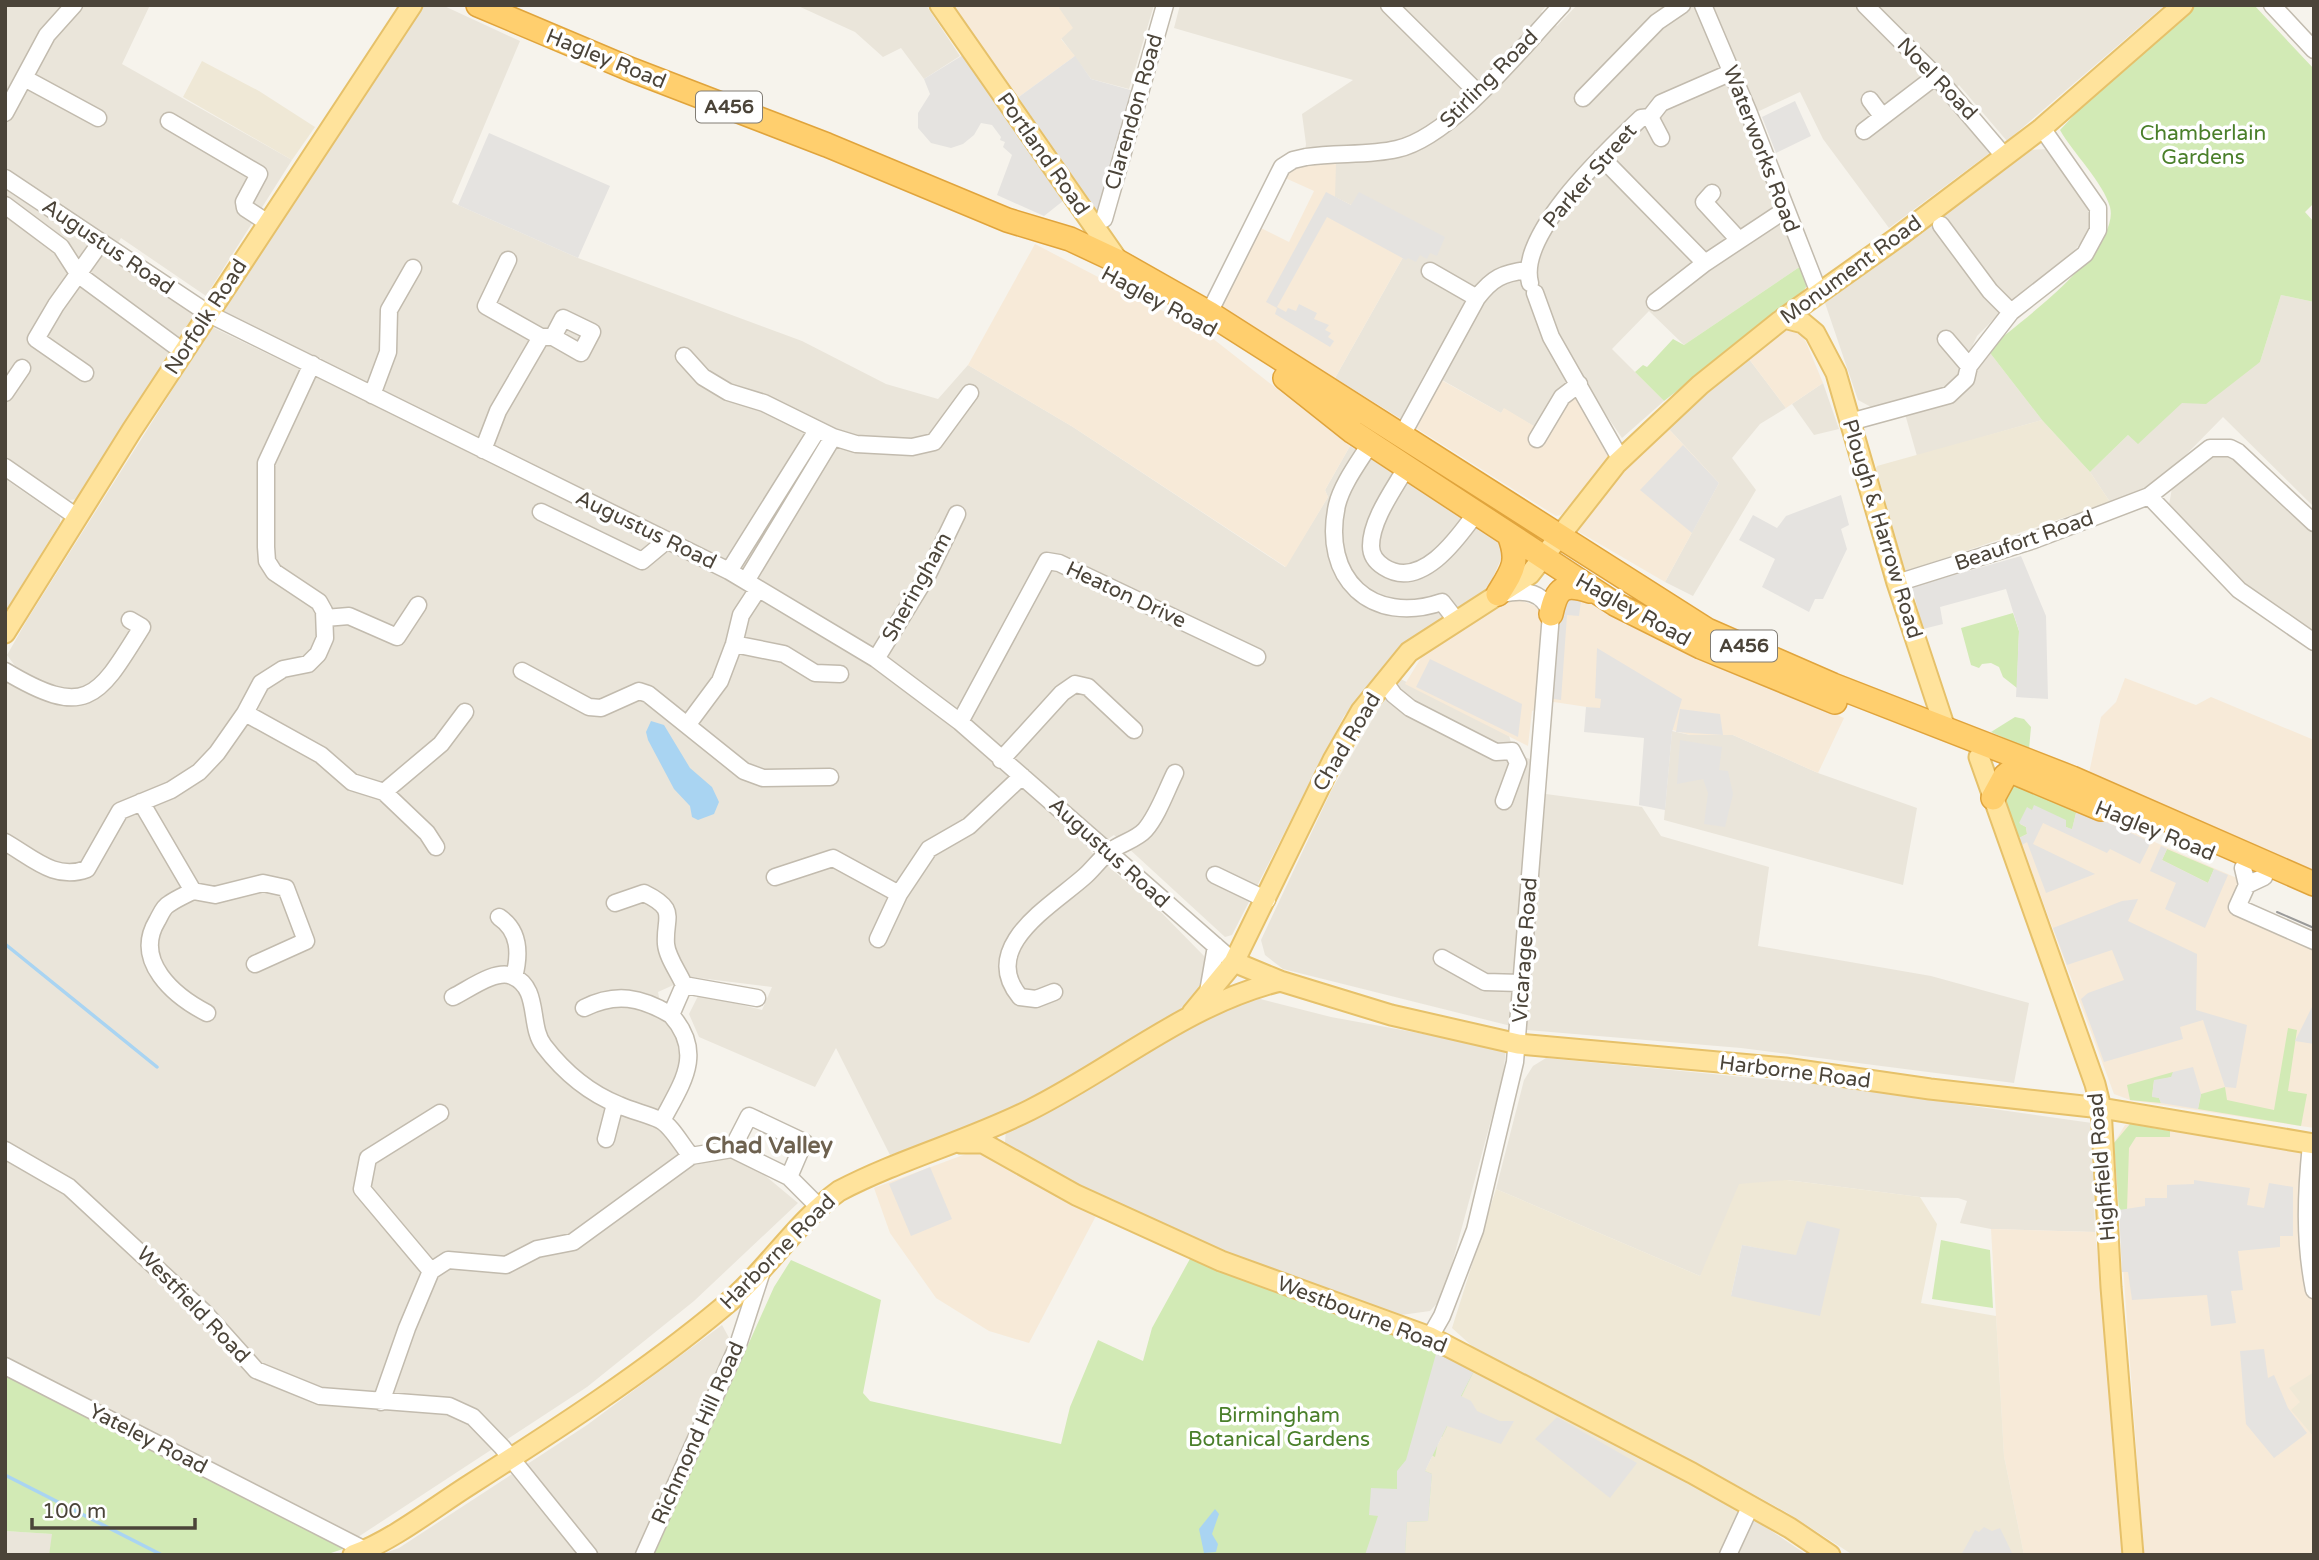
<svg xmlns="http://www.w3.org/2000/svg" width="2319" height="1560" viewBox="0 0 2319 1560" font-family="'Varela Round',sans-serif">
	<rect width="100%" height="100%" fill="#f6f3ec"/>
	<!-- residential -->
	<path fill="#eae5da" d="M5,5H150L122,64L292,160L206,296L121,238L110,255L197,315L82,499L68,500L17,467L8,481L60,517V523L5,612Z
		M418,5H442L520,41L452,202L458,205L578,258L802,341L886,384L938,399L968,365L1073,427L1285,567L1328,497L1325,490L1350,446L1507,545L1489,587L1427,628L1406,646L1344,716L1232,935L1225,937L1114,835L1090,851L1154,905L1204,956L1206,977L1201,993L1187,1009L982,1127L890,1155L836,1048L815,1087L699,1037L689,1014L699,994L762,1010L772,987L691,977L658,992L663,1017L675,1031L682,1054L657,1127L696,1165L730,1155L762,1173L798,1203L694,1301L587,1387L358,1537L5,1356V681L15,666L7,655L27,620L212,327L510,471L516,456L223,312L308,172Z
		M796,5H926L960,56L924,79L901,48L883,57L855,32Z
		M1062,5H1154L1129,89L1091,79L1061,38L1059,7Z
		M1180,5H1547L1541,12L1557,26L1577,5H1695L1801,266L1684,345L1649,311L1612,349L1664,401L1622,438L1576,371L1537,428L1504,409L1501,413L1426,371L1401,419L1335,378L1415,236L1335,197L1303,165L1306,144L1302,114L1353,80L1174,28Z
		M1713,5H2165L2007,141L1959,85L1948,98L1995,149L1889,228L1823,139L1800,92L1755,113Z
		M2050,149L2087,202L2090,222L2087,236L2054,273L2022,293L2001,312L1977,336L1969,353L1952,333L1941,339L1966,370L1987,349L2042,420L1917,456L1901,400L1871,407L1858,400L1825,303L2025,150Z
		M2281,295L2314,302V507L2223,417L2168,473L2142,490L2110,502L2090,472L2128,435L2138,443L2182,402L2260,362Z
		M1749,359L1786,408L1760,424L1732,458L1756,490L1693,596L1665,582L1719,483L1667,427Z
		M1823,383L1839,429L1814,435L1792,404Z
		M2217,453L2232,456L2314,532V634L2240,584L2176,518L2169,505L2172,488Z
		M1397,677L1509,736L1515,754L1530,759L1514,1022L1526,1025L1546,794L1642,807L1661,836L1769,867L1758,946L1931,976L2029,1003L2014,1083L1741,1048L1527,1030L1283,969L1265,955L1261,940L1332,789Z
		M1672,731L1690,735H1733L1818,773L1917,808L1903,885L1664,820Z
		M1249,996L1331,1017L1506,1049L1503,1076L1443,1297L1430,1311L1401,1315L1294,1279L1086,1195L1005,1143L1006,1128L1226,1005Z
		M1546,1058L1817,1084L2092,1123L2095,1232L1991,1229L1960,1223L1967,1201L1958,1198L1920,1197L1787,1180L1700,1276L1496,1189L1524,1080L1533,1066Z
		M722,1325L733,1345L637,1555H379L399,1548L587,1425Z
		M1742,1511L1807,1555H1720Z
		M5,1531L53,1534L49,1555H5Z"/>
	<!-- commercial -->
	<path fill="#f7ead8" d="M950,5H1062L1059,8L1073,28L1061,39L1075,56L1016,99Z
		M1336,164L1335,197L1415,236L1335,378L1218,304L1257,226L1289,242L1314,191L1283,177L1287,170L1303,165Z
		M1035,244L1207,334L1350,446L1325,490L1328,497L1286,567L1073,427L968,365Z
		M1787,328L1799,332L1806,342L1823,383L1786,408L1749,359Z
		M1441,380L1501,413L1504,408L1537,428L1572,389L1611,457L1561,515L1556,516L1416,428Z
		M1667,427L1719,483L1665,582L1569,526L1624,466Z
		M1570,590L1714,663L1844,718L1818,773L1733,735H1690L1600,709L1554,702L1532,711L1528,746L1405,684L1427,648L1512,597L1551,612Z
		M2125,678L2196,705L2211,697L2314,740V870L2089,773L2101,717L2116,702Z
		M2011,779L2255,886L2247,905L2314,935V1128L2130,1100L2114,1094L2002,791Z
		M2130,1124L2314,1152V1555H2144L2114,1143L2125,1125Z
		M974,1151L1003,1162L1097,1214L1029,1343L989,1331L936,1298L890,1233L874,1188Z
		M1991,1229L2095,1232L2122,1476L2126,1555H2024L2004,1456Z"/>
	<!-- education -->
	<path fill="#efe8d6" fill-rule="evenodd" d="M202,61L259,91L315,127L292,160L183,97Z
		M2042,420L2090,472L2110,502L1904,572L1874,473L1877,466Z
		M1787,1180L1920,1197L1937,1224L1921,1303L1996,1316L2004,1456L2024,1555H1853L1786,1512L1687,1458L1473,1347L1452,1328L1496,1189L1700,1276L1739,1184ZM1742,1245L1797,1256L1731,1296Z
		M1475,1369L1624,1445L1742,1511L1720,1555H1405L1407,1521H1428L1432,1475L1425,1471Z
		M2314,1372V1437L2291,1410L2300,1402L2289,1388Z"/>
	<!-- green -->
	<path fill="#d2eab5" d="M2193,5H2254L2314,69V203L2305,212L2314,222V302L2281,295L2260,362L2206,404L2182,403L2138,444L2128,435L2090,472L2042,420L1987,349C2017,325 2121,249 2110,207C2103,182 2073,153 2060,130L2096,92Z
		M1801,266L1807,286L1799,296L1664,401L1635,372L1643,365L1647,367L1673,339L1684,345Z
		M2013,613L2019,631L2017,688L2003,677L1999,667L1991,663L1982,664L1979,668L1971,665L1961,628Z
		M2015,717L2024,719L2031,727L2029,749L1991,732Z
		M2011,779L2077,809L2072,830L2033,810L2020,824L2026,827L2027,834L2019,838L2002,791Z
		M2167,849L2214,869L2208,883L2162,860Z
		M2288,1028L2297,1030L2288,1091L2307,1094L2301,1126L2198,1109L2201,1094L2225,1087L2227,1100L2274,1110Z
		M2173,1072L2172,1077L2154,1081L2152,1096L2159,1098L2161,1103L2130,1100L2127,1085Z
		M2130,1124L2170,1131V1137H2136L2129,1148L2127,1210H2119L2114,1143Z
		M1941,1240L1990,1250L1993,1308L1932,1299Z
		M1191,1257L1385,1330L1475,1369L1442,1437H1439L1435,1457L1431,1455L1425,1471L1432,1474L1428,1521L1407,1522L1405,1555H654L774,1287L791,1260L881,1300L863,1393L870,1401L1061,1444L1070,1407L1098,1340L1143,1361L1152,1328Z
		M5,1376L346,1548L325,1555H49L52,1534L5,1531Z"/>
	<!-- parking -->
	<path fill="#e5e3e0" d="M963,55L1063,201L1044,216L997,195L1012,155L1003,147L1005,142L1000,140L1001,137L992,125L981,123L974,135L963,144L951,148L931,143L918,128V113L930,94L924,79Z
		M1075,56L1091,79L1134,91L1096,213L1016,99Z
		M1795,101L1811,136L1776,153L1762,117Z
		M489,133L610,186L578,258L458,205Z
		M1326,192L1351,205L1359,192L1445,237L1437,256L1430,253L1427,259L1420,255L1416,262L1408,258L1406,260L1327,217L1277,307L1286,312L1288,308L1296,311L1299,304L1317,313L1314,319L1329,325L1325,330L1331,333L1328,337L1334,341L1330,347L1275,314L1277,308L1266,302Z
		M1683,445L1719,483L1692,533L1640,490Z
		M1841,495L1849,525L1841,529L1847,549L1823,599H1815L1809,612L1762,587L1775,559L1739,540L1753,515L1777,528L1786,516Z
		M2021,556L2046,616L2048,699L2016,697L2019,631L2006,589L1940,607L1943,624L1923,629L1912,587Z
		M1573,597L1581,601L1579,616L1567,615L1561,700L1548,698L1561,602Z
		M1597,648L1682,699L1672,732L1665,810L1639,805L1644,738L1584,732L1586,707L1600,708L1601,699L1595,698Z
		M1430,659L1522,704L1518,737L1416,687Z
		M1680,709L1720,714L1723,735L1676,732Z
		M1680,740L1722,747L1719,770L1728,771L1733,794L1725,827L1704,824L1708,793L1703,779L1677,784Z
		M2034,805L2066,820V827L2072,829L2077,809L2151,842L2140,864L2110,849L2107,853L2043,823L2033,844L2095,874L2046,893L2027,842L2022,845L2019,838L2027,834L2026,827L2019,823L2027,807L2032,810Z
		M2161,846L2167,849L2162,860L2208,883L2214,869L2228,875L2205,928L2165,909L2176,883L2150,871Z
		M2138,899L2128,921L2197,954L2196,1010L2247,1025L2236,1088L2225,1087L2203,1020L2180,1027L2183,1039L2104,1062L2081,999L2088,993L2124,980L2112,950L2067,965L2053,928L2122,901Z
		M2314,1003V1044L2295,1041Z
		M2193,1067L2201,1094L2198,1109L2161,1103L2159,1098L2152,1097L2154,1080L2171,1077L2173,1072Z
		M930,1167L952,1219L911,1236L889,1184Z
		M2194,1180L2250,1188L2247,1205L2264,1208L2269,1183L2293,1187V1236H2280V1247L2238,1251L2243,1290L2231,1291L2236,1323L2211,1326L2207,1295L2132,1300L2128,1272H2122L2119,1210L2145,1206V1198H2167V1185L2194,1184Z
		M1807,1221L1840,1229L1820,1316L1731,1296L1742,1245L1796,1255Z
		M2264,1349L2268,1378L2274,1375L2288,1408L2307,1433L2274,1458L2246,1424L2240,1351Z
		M1436,1354L1475,1369L1461,1396L1471,1401L1477,1411L1500,1421H1514L1501,1444L1447,1426L1425,1471L1432,1474L1428,1521L1407,1522L1405,1555H1365L1378,1516L1369,1515L1371,1488L1397,1489V1471L1406,1460Z
		M1557,1417L1637,1463L1610,1498L1535,1439Z
		M1984,1527L1992,1531L2000,1528L2013,1555H1961L1975,1530L1979,1532Z"/>
	<!-- water -->
	<path fill="#a9d4f2" d="M651,721L664,725L690,768L712,787L719,802L714,814L698,820L692,817L690,806L674,789L648,740L646,732Z
		M1215,1509L1219,1514L1212,1534L1218,1544L1216,1552L1204,1553L1199,1529Z"/>
	<g fill="none" stroke-linecap="round" stroke-linejoin="round">
		<!-- stream -->
		<path stroke="#a9d4f2" stroke-width="3.5" d="M5,944L157,1067
			M5,1475L162,1555"/>
		<defs>
			<path id="minor" d="M1389,5L1478,93
				M1703,5L1748,111L1819,293
				M1865,5L1936,76L2005,157
				M2272,5L2314,50
				M26,79L98,118
				M1583,98L1657,22L1682,5
				M1870,100L1882,116
				M5,113L47,35L74,5
				M169,121L259,174L244,202L245,208L268,223
				M1864,131L1936,76
				M1661,138L1650,117L1661,103L1732,72
				M1601,157L1705,263
				M5,178L209,314L729,571L876,659L960,722L1234,962
				M1712,193L1704,202L1739,240
				M5,205L61,247L79,275L174,345
				M1104,219L1165,5
				M1941,225L1990,291L2011,312
				M508,260L486,306L541,337H553L563,318L592,332L581,353L553,337
				M1430,271L1477,298
				M1530,283C1517,234 1608,150 1641,118L1650,117
				M1535,293L1551,337L1617,453L1623,459
				M1655,302L1705,263L1785,210
				M1209,313L1282,167L1293,160L1306,157C1336,152 1368,156 1397,149C1452,137 1523,46 1562,5
				M1946,339L1969,366
				M684,356L703,377L728,392L764,403L833,437L856,444L912,447L934,442L970,393
				M85,373L36,339L56,305L101,242
				M5,393L22,368
				M372,395L388,352L389,310L413,268
				M1850,422L1949,395L1966,379L1969,366L2011,312L2085,254L2098,230V208L2042,128
				M1401,437L1477,298C1492,278 1503,273 1527,270
				M1537,439L1562,397L1579,384
				M1370,444C1359,462 1342,484 1337,505C1321,578 1371,626 1442,602L1456,620
				M483,450L498,411L541,337
				M5,467L77,517
				M1406,468C1394,489 1371,520 1371,546C1371,555 1376,562 1384,567C1421,591 1458,538 1476,513
				M2149,496L2239,590L2314,642
				M541,512L642,561L666,541
				M729,571L816,432
				M746,581L833,437
				M1897,583L2034,540L2149,496L2210,448H2230L2238,452L2314,523
				M325,618L349,616L397,637L418,605
				M734,644L784,654L815,673L840,674
				M876,659L928,574L957,514
				M5,671C87,720 98,698 142,627L130,620
				M522,671L589,707L601,708L639,691L648,694L744,771L763,778L830,777
				M1384,681L1394,695L1410,708L1496,752L1512,751L1518,763L1504,801
				M245,713L321,755L352,782L384,792L427,833L436,847
				M960,722L1047,561L1059,563L1257,657
				M688,724L720,681L734,644L741,615L758,589
				M1001,760L1062,693L1075,684L1088,687L1134,730
				M384,792L441,744L465,712
				M141,802L193,891L215,895L263,883L286,888L306,941L255,964
				M5,842C33,858 55,881 87,869L120,811L171,790L199,772L217,753L245,713L261,683L283,669L308,664L318,654L325,638L324,611L319,602L274,572L267,561L266,547V463L312,364
				M2243,868L2247,885L2237,907L2314,941
				M1215,875L1267,900
				M775,877L833,858L899,894L929,849L969,826L1022,776
				M2247,885L2264,877
				M193,891C185,895 176,899 169,904C163,907 160,916 157,921C133,961 174,996 207,1013
				M615,903L644,893C679,910 664,917 666,944C667,957 679,973 684,985
				M499,917C520,931 520,954 514,977
				M878,939L899,894
				M1442,958L1485,982L1521,983
				M1054,992L1036,999L1020,997C978,946 1053,905 1085,876C1094,868 1102,856 1112,850C1122,843 1137,839 1145,830C1158,815 1166,791 1175,773
				M1208,992L1216,946
				M453,997C468,990 495,969 512,976C541,988 528,1026 544,1046C564,1072 589,1093 619,1105C632,1111 647,1114 660,1120C672,1126 682,1146 691,1156
				M584,1008C616,992 641,997 671,1015L684,985L757,998
				M662,1121C682,1083 705,1053 671,1015
				M606,1139L615,1104
				M2311,1144C2306,1194 2304,1240 2314,1290
				M732,1149L749,1116L804,1142L789,1177
				M5,1150L69,1187L205,1313L256,1370L320,1396L449,1406L473,1417L502,1447L589,1555
				M431,1271L362,1189L368,1158L440,1113
				M1430,1337L1442,1316L1475,1230L1515,1062L1551,614C1543,591 1524,589 1502,594
				M5,1366L365,1550
				M381,1402L407,1328L431,1271L448,1260L506,1265L537,1249L573,1242L691,1156L732,1149L789,1177L818,1206
				M644,1555L738,1345L762,1271
				M1728,1555L1751,1505"/>
			<path id="major" d="M940,5L1119,262L1152,296
				M1784,318L1803,323L1815,333L1836,373L1897,583L1945,728
				M5,633L132,430L412,5
				M1979,757L2095,1084L2101,1108L2111,1287L2133,1555
				M1234,962L1280,981L1391,1015L1518,1044L1785,1068L1930,1089L2101,1108L2314,1144
				M1192,1013L1234,962L1333,760L1361,711L1409,652L1530,574L1617,463L1700,385L1780,321L1898,237L2042,128L2183,5
				M961,1143H983L1076,1195L1221,1261L1430,1337L1692,1473L1790,1528L1830,1555
				M353,1555C395,1539 433,1508 471,1484C557,1429 644,1373 723,1307C766,1272 795,1223 839,1191C900,1159 968,1141 1030,1110C1116,1067 1185,1005 1280,981"/>
			<path id="highway" d="M478,5L632,70L827,145L1007,220L1070,239L1119,262L1209,313L1707,630L1833,685L2072,778L2314,884
				M1285,378L1353,432L1615,604L1701,647L1835,702
				M1498,594C1512,571 1520,562 1509,535
				M1551,614C1557,587 1564,583 1590,591
				M2013,772L2101,809
				M1993,798L2005,776L2011,771"/>
		</defs>
		<!-- minor casing -->
		<use href="#minor" stroke="#c2bbae" stroke-width="19"/>
		<!-- major casing -->
		<use href="#major" stroke="#e6c16a" stroke-width="23"/>
		<!-- highway casing -->
		<use href="#highway" stroke="#e0a43c" stroke-width="26"/>
		<!-- minor -->
		<use href="#minor" stroke="#fff" stroke-width="16"/>
		<!-- major -->
		<use href="#major" stroke="#ffe39c" stroke-width="19"/>
		<!-- highway -->
		<use href="#highway" stroke="#ffcf6e" stroke-width="23"/>
		<!-- tram -->
		<path stroke="#9a9a9a" stroke-width="2" d="M2277,912L2314,928"/>
	</g>
	<g text-anchor="middle" dominant-baseline="central" stroke-width="7" stroke-linejoin="round" paint-order="stroke">
		<!-- shield labels -->
		<g fill="#fff" stroke="#817c74" stroke-width="2">
			<rect x="696" y="91.5" width="66" height="31" rx="5"/>
			<rect x="1711" y="630.5" width="66" height="31" rx="5"/>
		</g>
		<g font-size="19" font-weight="bold" fill="#4b4439">
			<text x="729" y="107">A456</text>
			<text x="1744" y="646">A456</text>
		</g>
		<!-- street labels -->
		<g font-size="21" fill="#4b4439" stroke="#fff">
			<text transform="translate(606 59) rotate(22)">Hagley Road</text>
			<text transform="translate(1489 79) rotate(-45)">Stirling Road</text>
			<text transform="translate(1937 79) rotate(46)">Noel Road</text>
			<text transform="translate(1134 112) rotate(-74)">Clarendon Road</text>
			<text transform="translate(1761 149) rotate(69)">Waterworks Road</text>
			<text transform="translate(1043 154) rotate(55)">Portland Road</text>
			<text transform="translate(1590 176) rotate(-49)">Parker Street</text>
			<text transform="translate(108 247) rotate(34)">Augustus Road</text>
			<text transform="translate(1851 270) rotate(-36)">Monument Road</text>
			<text transform="translate(1159 302) rotate(28)">Hagley Road</text>
			<text transform="translate(206 317) rotate(-57)">Norfolk Road</text>
			<text transform="translate(1882 529) rotate(73)">Plough &amp; Harrow Road</text>
			<text transform="translate(646 530) rotate(26)">Augustus Road</text>
			<text transform="translate(2024 541) rotate(-19)">Beaufort Road</text>
			<text transform="translate(917 587) rotate(-61)">Sheringham</text>
			<text transform="translate(1126 595) rotate(25)">Heaton Drive</text>
			<text transform="translate(1633 610) rotate(29)">Hagley Road</text>
			<text transform="translate(1347 742) rotate(-59)">Chad Road</text>
			<text transform="translate(2155 831) rotate(22)">Hagley Road</text>
			<text transform="translate(1109 853) rotate(42)">Augustus Road</text>
			<text transform="translate(1525 950) rotate(-86)">Vicarage Road</text>
			<text transform="translate(1795 1072) rotate(7)">Harborne Road</text>
			<text transform="translate(2102 1167) rotate(-95)">Highfield Road</text>
			<text transform="translate(778 1252) rotate(-45)">Harborne Road</text>
			<text transform="translate(193 1305) rotate(46)">Westfield Road</text>
			<text transform="translate(1362 1315) rotate(21)">Westbourne Road</text>
			<text transform="translate(698 1433) rotate(-66)">Richmond Hill Road</text>
			<text transform="translate(148 1439) rotate(27)">Yateley Road</text>
		</g>
		<!-- park labels -->
		<g font-size="21" fill="#4a7f2a" stroke="#fff">
			<text x="2203" y="133">Chamberlain<tspan x="2203" dy="24">Gardens</tspan></text>
			<text x="1279" y="1415">Birmingham<tspan x="1279" dy="24">Botanical Gardens</tspan></text>
		</g>
		<!-- neighbourhood labels -->
		<g font-size="23" font-weight="bold" fill="#6e6250" stroke="#fff">
			<text x="769" y="1146">Chad Valley</text>
		</g>
	</g>
	<!-- border -->
	<rect width="2319" height="1560" fill="none" stroke="#4b4439" stroke-width="14"/>
	<!-- scale -->
	<path d="M32 1518v10h163v-10" fill="none" stroke="#4b4439" stroke-width="3.5"/>
	<text x="42" y="1518" font-size="21" fill="#4b4439" stroke="#ffffff" stroke-width="5" paint-order="stroke">100 m</text>
</svg>
